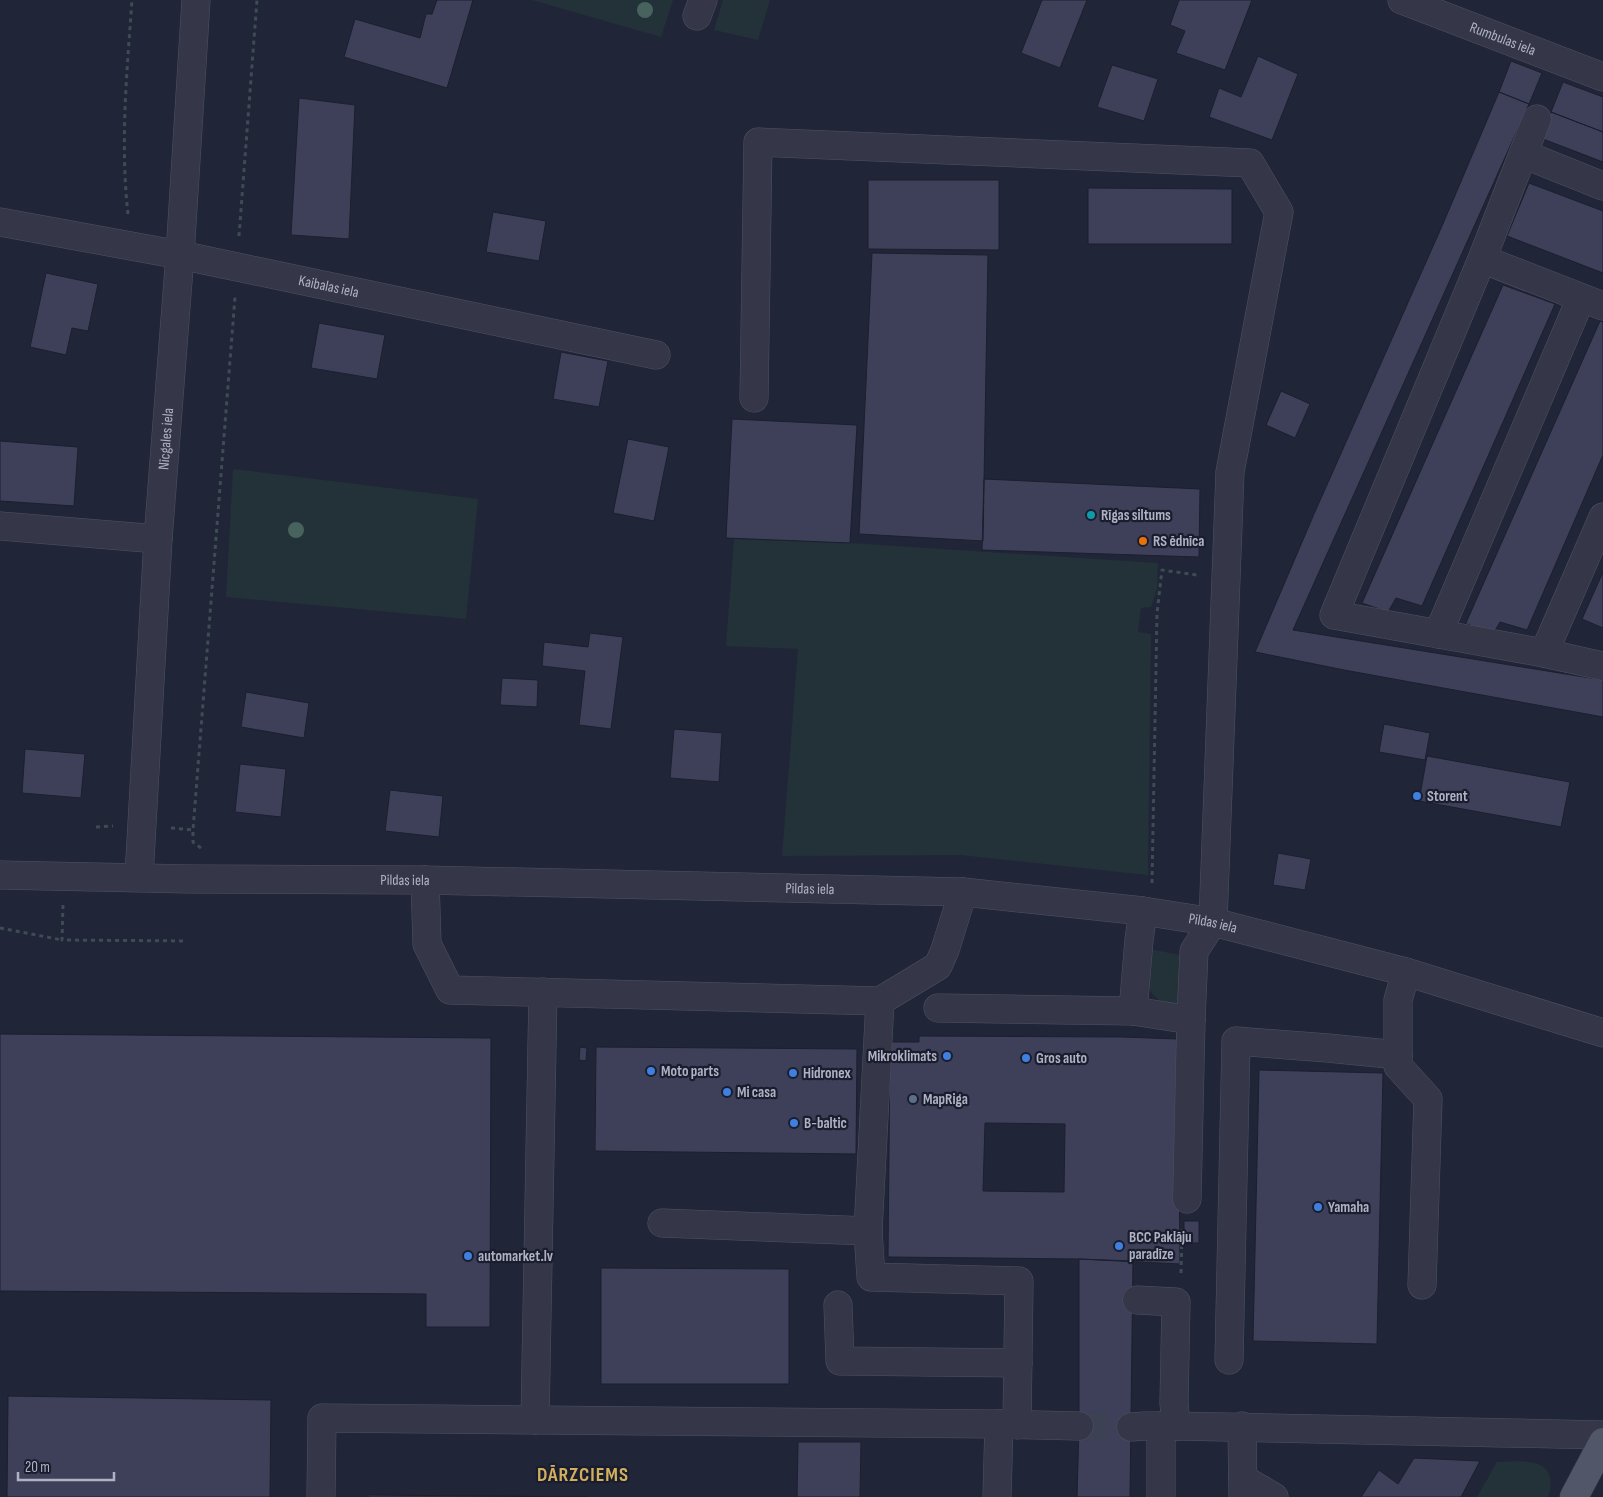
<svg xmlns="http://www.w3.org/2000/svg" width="1603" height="1497" viewBox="0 0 1603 1497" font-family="'Sofia Sans Condensed',sans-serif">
	<rect width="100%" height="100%" fill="#212538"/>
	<!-- green -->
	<path fill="#233139" d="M532,0H673L661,37Z
		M723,0H770L758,40L714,30Z
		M233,469L478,499L466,619L226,597Z
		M734,539L850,543L1158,563L1157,589L1151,607L1141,608L1138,632L1151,634L1148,875L960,855L782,856L798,649L726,646Z
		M1150,949L1180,955L1178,1005L1160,1002L1150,991L1145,978Z
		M1497,1462C1513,1462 1546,1456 1550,1478C1551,1486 1551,1490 1548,1497H1477Z"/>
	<!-- building -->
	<path fill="#3d4058" stroke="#1c1f2f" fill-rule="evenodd" d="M437,0H473L447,88L344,57L355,19L420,38L426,14H432Z
		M1042,0H1087L1060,68L1021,53Z
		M1179,0H1252L1225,70L1176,53L1185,31L1170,25Z
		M1258,56L1298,74L1272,140L1209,117L1219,88L1241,97Z
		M1511,61L1542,73L1529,104L1499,92Z
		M1112,65L1158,79L1144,121L1097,107Z
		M1563,82L1603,97V132L1551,112Z
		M1499,92L1529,104L1293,630L1603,680V717L1344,670L1255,652L1314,514L1442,226Z
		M299,98L355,105L349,239L291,235Z
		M1551,112L1603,132V162L1543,139Z
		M868,180H999V250L868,249Z
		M1529,183L1603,211V273L1507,236Z
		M1088,188L1232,189V244H1088Z
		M493,212L546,221L539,261L486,252Z
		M872,253L988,255L983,541L859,534Z
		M46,273L98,284L88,331L72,328L66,355L30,347Z
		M1503,285L1555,304L1422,606L1396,598L1388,612L1362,603Z
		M1600,321L1603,322V455L1527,630L1500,622L1493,634L1467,624L1465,625Z
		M319,323L385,335L377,379L311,368Z
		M561,352L608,361L599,407L553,399Z
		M1281,391L1310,404L1295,438L1266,425Z
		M732,419L857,425L850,543L726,538Z
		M628,439L669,447L654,521L613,513Z
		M0,441L78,447L74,506L0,501Z
		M984,479L1200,489L1199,557L982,550Z
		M1603,572V628L1582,619Z
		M590,633L623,637L611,729L579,725L585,671L542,666L544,642L588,647Z
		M502,678L538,680L537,707L500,705Z
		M246,692L309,703L304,738L241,727Z
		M1384,724L1430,733L1425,760L1379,752Z
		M674,729L722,733L719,782L670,778Z
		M25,749L85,754L81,798L22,793Z
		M1427,756L1570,782L1561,827L1419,801Z
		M240,764L286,769L281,817L235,812Z
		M390,790L443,796L439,837L385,831Z
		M1278,853L1311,859L1305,890L1273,885Z
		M0,1034L491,1038L490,1327H426V1294L0,1291Z
		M919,1036L1123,1037L1178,1039L1180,1264L1079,1259L888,1257L890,1042H919ZM985,1123L1065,1124L1064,1192L983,1191Z
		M580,1047L587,1048L586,1061L579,1060Z
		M596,1047L857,1049L856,1154L595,1151Z
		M1259,1070L1383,1073L1377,1344L1253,1341Z
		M1184,1221H1199V1243H1184Z
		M1079,1259L1133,1261L1130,1497H1077L1079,1426Z
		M601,1268L789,1269V1384H601Z
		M8,1396L271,1400L270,1497H7Z
		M798,1442H861L860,1497H797Z
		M1414,1458L1480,1461L1461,1497H1361L1379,1470L1398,1484Z
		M368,1495L587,1497H368Z"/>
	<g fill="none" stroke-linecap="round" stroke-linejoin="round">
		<!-- minor-tunnel -->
		<path stroke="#3d4154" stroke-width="28" stroke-dasharray="28 14" stroke-linecap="butt" d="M1079,1426L1131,1427"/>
		<defs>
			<g id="minor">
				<path id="s1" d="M1402,0L1603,77"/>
				<path d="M697,16L703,0"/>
				<path d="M1523,154L1537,119"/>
				<path d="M1603,186L1523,154L1482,259L1334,615L1544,653L1603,666"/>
				<path id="s2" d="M0,222L180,255L656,355"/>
				<path d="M1482,259L1603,306"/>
				<path d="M754,398L758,142L1250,163L1279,212L1230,472L1213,922L1194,951L1191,1020L1187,1199"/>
				<path d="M0,526L158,539"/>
				<path d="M1438,634L1581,298"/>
				<path d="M1544,653L1603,517"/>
				<path id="s3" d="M0,875L190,879L425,880L963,892L1143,911L1213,922L1406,972L1603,1033"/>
				<path id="s4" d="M139,877L158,539L180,255L196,0"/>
				<path d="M425,880L427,944L450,990L880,1001L938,966L945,950L963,892"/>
				<path d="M1406,972L1398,1000V1066L1428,1099L1422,1285"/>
				<path d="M938,1008L1133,1011L1139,940L1143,911"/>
				<path d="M1133,1011L1191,1020"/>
				<path d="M662,1223L868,1231L880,1001"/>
				<path d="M868,1231L871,1277L1019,1281L1017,1425"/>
				<path d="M1137,1300L1176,1302L1174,1403L1176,1426L1603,1435"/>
				<path d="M838,1305L840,1361L1018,1363"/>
				<path d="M1229,1360L1236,1041L1328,1048L1398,1055"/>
				<path d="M535,1420L543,992"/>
				<path d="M1242,1426L1243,1497"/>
				<path d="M1131,1427L1145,1426H1176"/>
				<path d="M1243,1479L1274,1497"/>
				<path d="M321,1497L322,1418L999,1424L1079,1426"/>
				<path d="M997,1497L999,1424"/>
				<path d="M1161,1497V1426"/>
			</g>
			<path id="major" d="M1574,1497L1603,1442"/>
		</defs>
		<!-- minor casing -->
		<use href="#minor" stroke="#4f5263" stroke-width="29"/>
		<!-- major casing -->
		<use href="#major" stroke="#3e4152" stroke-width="29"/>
		<!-- path -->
		<path stroke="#3e4c54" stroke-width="3" stroke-dasharray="4 4" stroke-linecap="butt" d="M128,214C120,143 127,71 132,0
			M239,236L257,0
			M96,827L113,826
			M171,828L193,830
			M201,848L193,842V830L235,297
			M1152,883L1157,613L1162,570L1197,575
			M63,905L62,940L187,941
			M0,928L62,940
			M1181,1273L1182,1229"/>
		<!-- minor -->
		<use href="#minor" stroke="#353749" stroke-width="28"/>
		<!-- major -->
		<use href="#major" stroke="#525669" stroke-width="28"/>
	</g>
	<!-- trees -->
	<g fill="#48635e">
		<circle cx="645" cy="10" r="8"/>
		<circle cx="296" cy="530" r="8"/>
	</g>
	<!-- markers -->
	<circle fill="#0f9aa8" stroke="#1a1d2d" stroke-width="2" cx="1091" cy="515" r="5"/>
	<circle fill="#e8710a" stroke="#1a1d2d" stroke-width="2" cx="1143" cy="541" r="5"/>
	<g fill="#3f7fe0" stroke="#1a1d2d" stroke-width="2">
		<circle cx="1417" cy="796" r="5"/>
		<circle cx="947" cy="1056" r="5"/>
		<circle cx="1026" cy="1058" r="5"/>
		<circle cx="651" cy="1071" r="5"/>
		<circle cx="793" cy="1073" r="5"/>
		<circle cx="727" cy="1092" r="5"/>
		<circle cx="794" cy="1123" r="5"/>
		<circle cx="1318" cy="1207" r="5"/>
		<circle cx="1119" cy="1246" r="5"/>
		<circle cx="468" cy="1256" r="5"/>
	</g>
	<circle fill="#5c6f8a" stroke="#1a1d2d" stroke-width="2" cx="913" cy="1099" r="5"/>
	<g text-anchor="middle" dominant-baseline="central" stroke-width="4.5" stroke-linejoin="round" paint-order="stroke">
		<!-- street labels -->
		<g font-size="15" fill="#afb2c5" stroke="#1a1d2d">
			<text stroke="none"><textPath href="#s1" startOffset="108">Rumbulas iela</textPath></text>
			<text stroke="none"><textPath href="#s2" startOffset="335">Kaibalas iela</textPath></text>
			<text stroke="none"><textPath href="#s4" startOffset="439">Nīcgales iela</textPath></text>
			<text stroke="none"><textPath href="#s3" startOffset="405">Pildas iela</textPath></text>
			<text stroke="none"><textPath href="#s3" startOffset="810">Pildas iela</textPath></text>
			<text stroke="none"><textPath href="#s3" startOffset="1215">Pildas iela</textPath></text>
		</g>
		<!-- poi labels -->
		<g font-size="15" font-weight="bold" fill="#afb2c5" stroke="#1a1d2d" text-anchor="start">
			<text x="1101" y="515">Rīgas siltums</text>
			<text x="1153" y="541">RS ēdnīca</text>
			<text x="1427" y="796">Storent</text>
			<text x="937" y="1056" text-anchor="end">Mikroklimats</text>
			<text x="1036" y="1058">Gros auto</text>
			<text x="661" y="1071">Moto parts</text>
			<text x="803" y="1073">Hidronex</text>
			<text x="737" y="1092">Mi casa</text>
			<text x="923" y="1099">MapRiga</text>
			<text x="804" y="1123">B-baltic</text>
			<text x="1328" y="1207">Yamaha</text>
			<text x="1129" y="1237">BCC Paklāju<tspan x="1129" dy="17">paradīze</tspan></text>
			<text x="478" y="1256">automarket.lv</text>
		</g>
		<!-- district labels -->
		<g font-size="20" font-weight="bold" letter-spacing="1" fill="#d1af5e" stroke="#1a1d2d">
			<text x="583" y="1475">DĀRZCIEMS</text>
		</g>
	</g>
	<!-- scale -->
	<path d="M18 1472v8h96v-8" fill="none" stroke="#afb2c5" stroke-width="2.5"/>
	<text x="25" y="1472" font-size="15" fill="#afb2c5" stroke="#1a1d2d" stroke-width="4" paint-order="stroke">20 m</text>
</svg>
